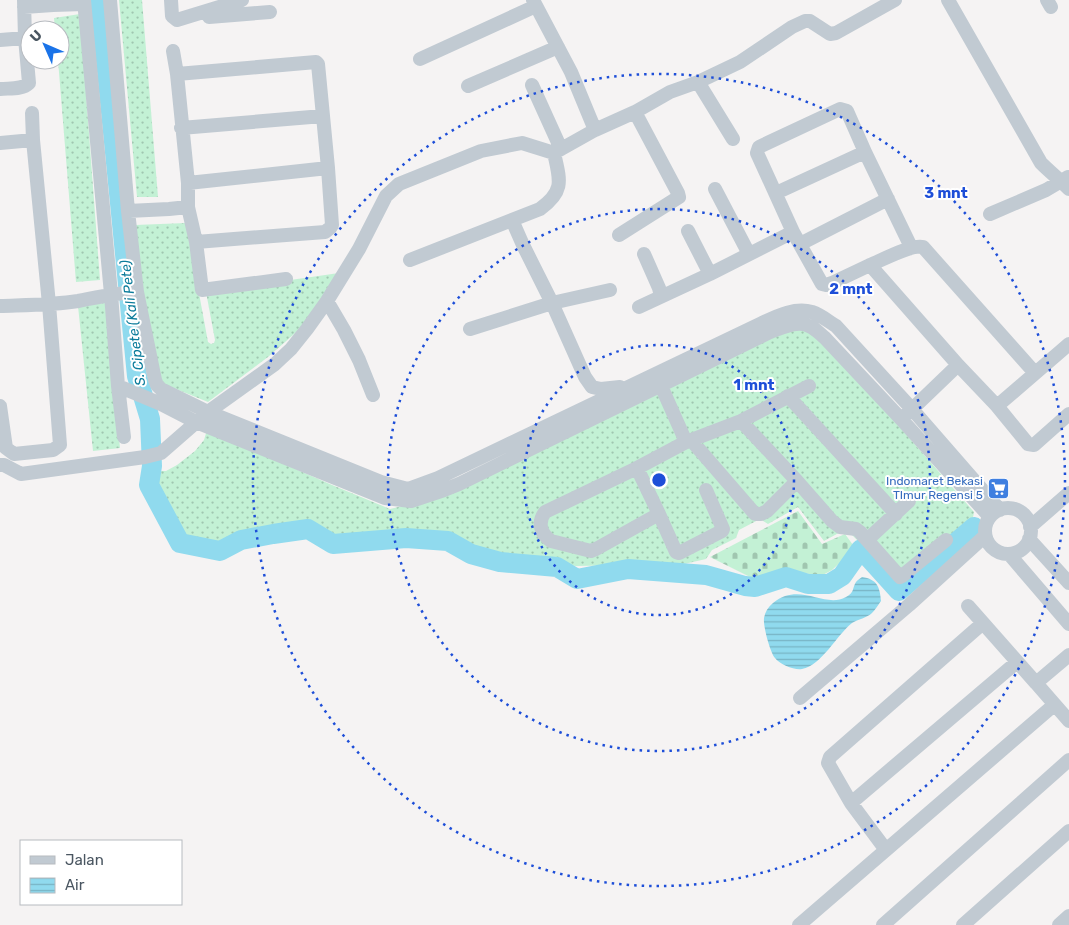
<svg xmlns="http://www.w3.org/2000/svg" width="1069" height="925" viewBox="0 0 1069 925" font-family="Rubik,sans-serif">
	<defs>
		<pattern id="grass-dots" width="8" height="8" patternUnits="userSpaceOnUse" patternTransform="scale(1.25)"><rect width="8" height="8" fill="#c3f1d5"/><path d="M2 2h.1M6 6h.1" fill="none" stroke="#a0c6b0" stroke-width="1.8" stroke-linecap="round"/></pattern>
		<pattern id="cemetery-stones" width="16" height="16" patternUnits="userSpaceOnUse" patternTransform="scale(1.25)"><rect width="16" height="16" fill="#c3f1d5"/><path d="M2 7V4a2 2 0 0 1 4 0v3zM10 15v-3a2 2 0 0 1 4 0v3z" fill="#a0c6b0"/></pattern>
		<pattern id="water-rules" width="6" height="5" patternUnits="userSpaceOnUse" patternTransform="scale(1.25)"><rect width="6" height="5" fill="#90daee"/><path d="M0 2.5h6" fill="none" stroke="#78b4c4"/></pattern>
	</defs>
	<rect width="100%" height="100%" fill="#f5f3f3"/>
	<!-- grass -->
	<path fill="url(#grass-dots)" d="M119,0H142L158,197H137Z
		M80,14L100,280L76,282L58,60H60V30H55L54,18Z
		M186,223L208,342L211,344L214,343L215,340L206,292L339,273L301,328L268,357L208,402L161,383L143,310L135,225Z
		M105,303L120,448L93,451L78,306Z
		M796,328L815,333L856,377L974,512L972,523L899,582L846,529L824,541L798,507L768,524L760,519L739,530L736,538L712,550L706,559L684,564L576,566L482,553L448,536L393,534L336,541L307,525L239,534L219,545L183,540L153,483L156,471H166L177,465L195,451L204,440L207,430L332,485L390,509L439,497L777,335Z"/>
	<!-- cemetery -->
	<path fill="url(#cemetery-stones)" d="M798,511L822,544L845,534L853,545L844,559L832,570L821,576L780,569L760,579H754L710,557Z"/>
	<!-- water -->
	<path fill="url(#water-rules)" d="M862,577C877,579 880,587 881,601C878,605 875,610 872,613C867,618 858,619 852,623C836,636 822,665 802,669C796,671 779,664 775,658C770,652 763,626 764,618C765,612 768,607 773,603C800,581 824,609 846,597C855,592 852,588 856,582C857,580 860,579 862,577Z"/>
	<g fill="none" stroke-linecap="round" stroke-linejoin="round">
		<!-- river -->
		<path stroke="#90daee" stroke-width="20" d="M100,0L137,376L150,419L152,466L149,485L180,543L220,551L241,540L273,534L308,529L333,544L406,538L448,541L471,554L500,562L557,567L577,579L628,569L706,575L745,586L755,587L786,577L808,584H829L842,576L861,549L899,591L974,527"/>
		<!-- minor -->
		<path stroke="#c1cad2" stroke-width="14" d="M84,0L111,294L118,386L161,404L196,422L385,498L411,501L444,490L459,484L770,332C782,328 797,320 809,326C815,328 820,334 825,338L902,420L990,517
			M110,0L128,211L137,292L155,380L157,385L161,389L208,412L381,482L408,489L438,478L762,323C777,316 795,307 812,312C821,315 828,321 836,326L912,409L1000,510
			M171,0L172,16L177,20L242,0
			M533,0L571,72L595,130
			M948,0L1041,163C1050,172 1060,180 1069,189
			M1047,0L1051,7
			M24,7L53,5L84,4
			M209,17L270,12
			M0,40L25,38
			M420,59L536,6
			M177,74L316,62L318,64L328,168L332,225L330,228L325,232L196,242
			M698,82L733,139
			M532,85L561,149
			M468,86L558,47
			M0,89C10,88 22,90 29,83L25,38L24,0
			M181,128L323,116
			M0,143L33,140
			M188,183L328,168
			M715,189L749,254
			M776,193L865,152
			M188,207L196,242L202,290L286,279
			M128,211L169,209L188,207V183L177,74L173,51
			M990,214L1046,190L1068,177
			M512,220L523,245L552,303L585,377L592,387L601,389L620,387
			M688,231L710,274
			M619,235L679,197L678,193L635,112
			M800,244L888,199
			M644,254L659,288L661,296
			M410,260L540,209C565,191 560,180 554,153
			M870,265L832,283L826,285L822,284L793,232L757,153L759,147L840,109L847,111L865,152L911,247
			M327,301L344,330L359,360L373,395
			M0,306C26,305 53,305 78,301C99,297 116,293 137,292
			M639,307L710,274L793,232
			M470,329L552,303L610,290
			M958,365L870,265C882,260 912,244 923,247L1035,373
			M658,379L686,442L741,421L809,386
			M118,386L124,437
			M788,396L896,514
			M0,406L6,448L14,454L53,450L60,445L49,304L33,140L32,113
			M997,406L1069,344
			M907,414L958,365L997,406L1028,444L1034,445L1069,414
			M691,440L755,514H761L767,511L797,481L741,421
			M686,442L637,468L545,512C537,523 541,534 551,541L591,551L596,549L659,514L676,552L679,553L722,531L723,529L706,490
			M0,465H4L21,474L145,457L161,453L208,412L275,364L291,349L307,329L327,301L359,249L386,196L399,184L481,151L522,143L554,153L595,130L635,112L670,92L698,82L740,62L792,27L805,21H810L830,34L836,33L895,0
			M637,468L659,514
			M797,481L832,521L840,527L856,529L860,532L900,577L902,576L946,540
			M985 531a23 23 0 1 1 46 0a23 23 0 1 1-46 0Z
			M1030,527L1069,493
			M1029,539L1069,583
			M867,540L909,501
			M1009,554L1069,624
			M968,606L1036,683L1069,655
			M1036,683L1069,721
			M800,698L909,605L985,536
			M851,803L1017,662
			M886,850L851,803L828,763L830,757L983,623
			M799,925L1054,705
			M883,925L1069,760
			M963,925L1069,831
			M1059,925L1069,916"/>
	</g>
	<!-- distance rings -->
	<g fill="none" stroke="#1d4ed8" stroke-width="2.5" stroke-dasharray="2.5 5">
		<circle cx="659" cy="480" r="135"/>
		<circle cx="659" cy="480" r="271"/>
		<circle cx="659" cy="480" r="406"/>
	</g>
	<!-- icons -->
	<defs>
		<symbol id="supermarket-square" viewBox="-11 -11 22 22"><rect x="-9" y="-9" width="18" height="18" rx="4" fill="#3f7fe0" stroke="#fff"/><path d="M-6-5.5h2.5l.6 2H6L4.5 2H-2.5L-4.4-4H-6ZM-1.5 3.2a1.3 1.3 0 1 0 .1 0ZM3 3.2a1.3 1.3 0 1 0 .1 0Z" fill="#fff"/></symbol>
	</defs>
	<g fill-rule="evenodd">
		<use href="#supermarket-square" x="986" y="476" width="25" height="25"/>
	</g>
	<g text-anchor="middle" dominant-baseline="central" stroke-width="4" stroke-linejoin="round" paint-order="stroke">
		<!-- shop labels -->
		<g font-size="12" fill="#366cbe" stroke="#fff" text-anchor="end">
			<text x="983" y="481">Indomaret Bekasi<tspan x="983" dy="14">TImur Regensi 5</tspan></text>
		</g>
		<!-- water labels -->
		<g font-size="14" font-style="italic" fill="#0c7c9b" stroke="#fff">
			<text transform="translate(133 323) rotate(-97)">S. Cipete (Kali Pete)</text>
		</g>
	</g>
	<circle cx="659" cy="480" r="8" fill="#1d4ed8" stroke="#fff" stroke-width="2.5"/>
	<g font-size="15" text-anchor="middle" font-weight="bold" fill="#1d4ed8" stroke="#fff" stroke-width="4" stroke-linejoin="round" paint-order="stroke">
		<text x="946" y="198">3 mnt</text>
		<text x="851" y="294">2 mnt</text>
		<text x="754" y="390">1 mnt</text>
	</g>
	<!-- legend -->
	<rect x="20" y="840" width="162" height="65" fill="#ffffff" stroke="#b7bbc0"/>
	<rect x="30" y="856" width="25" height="8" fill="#c1cad2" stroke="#b7bbc0"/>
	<text x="65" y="865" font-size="15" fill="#4a5661">Jalan</text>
	<rect x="30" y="878" width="25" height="15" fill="url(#water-rules)" stroke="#b7bbc0"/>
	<text x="65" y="890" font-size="15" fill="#4a5661">Air</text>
	<!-- north arrow -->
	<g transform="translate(45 45) rotate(315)"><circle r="24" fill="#ffffff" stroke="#b7bbc0"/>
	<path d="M0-4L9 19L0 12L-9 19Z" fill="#1a73e8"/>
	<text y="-8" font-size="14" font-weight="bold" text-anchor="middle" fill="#4a5661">U</text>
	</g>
</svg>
